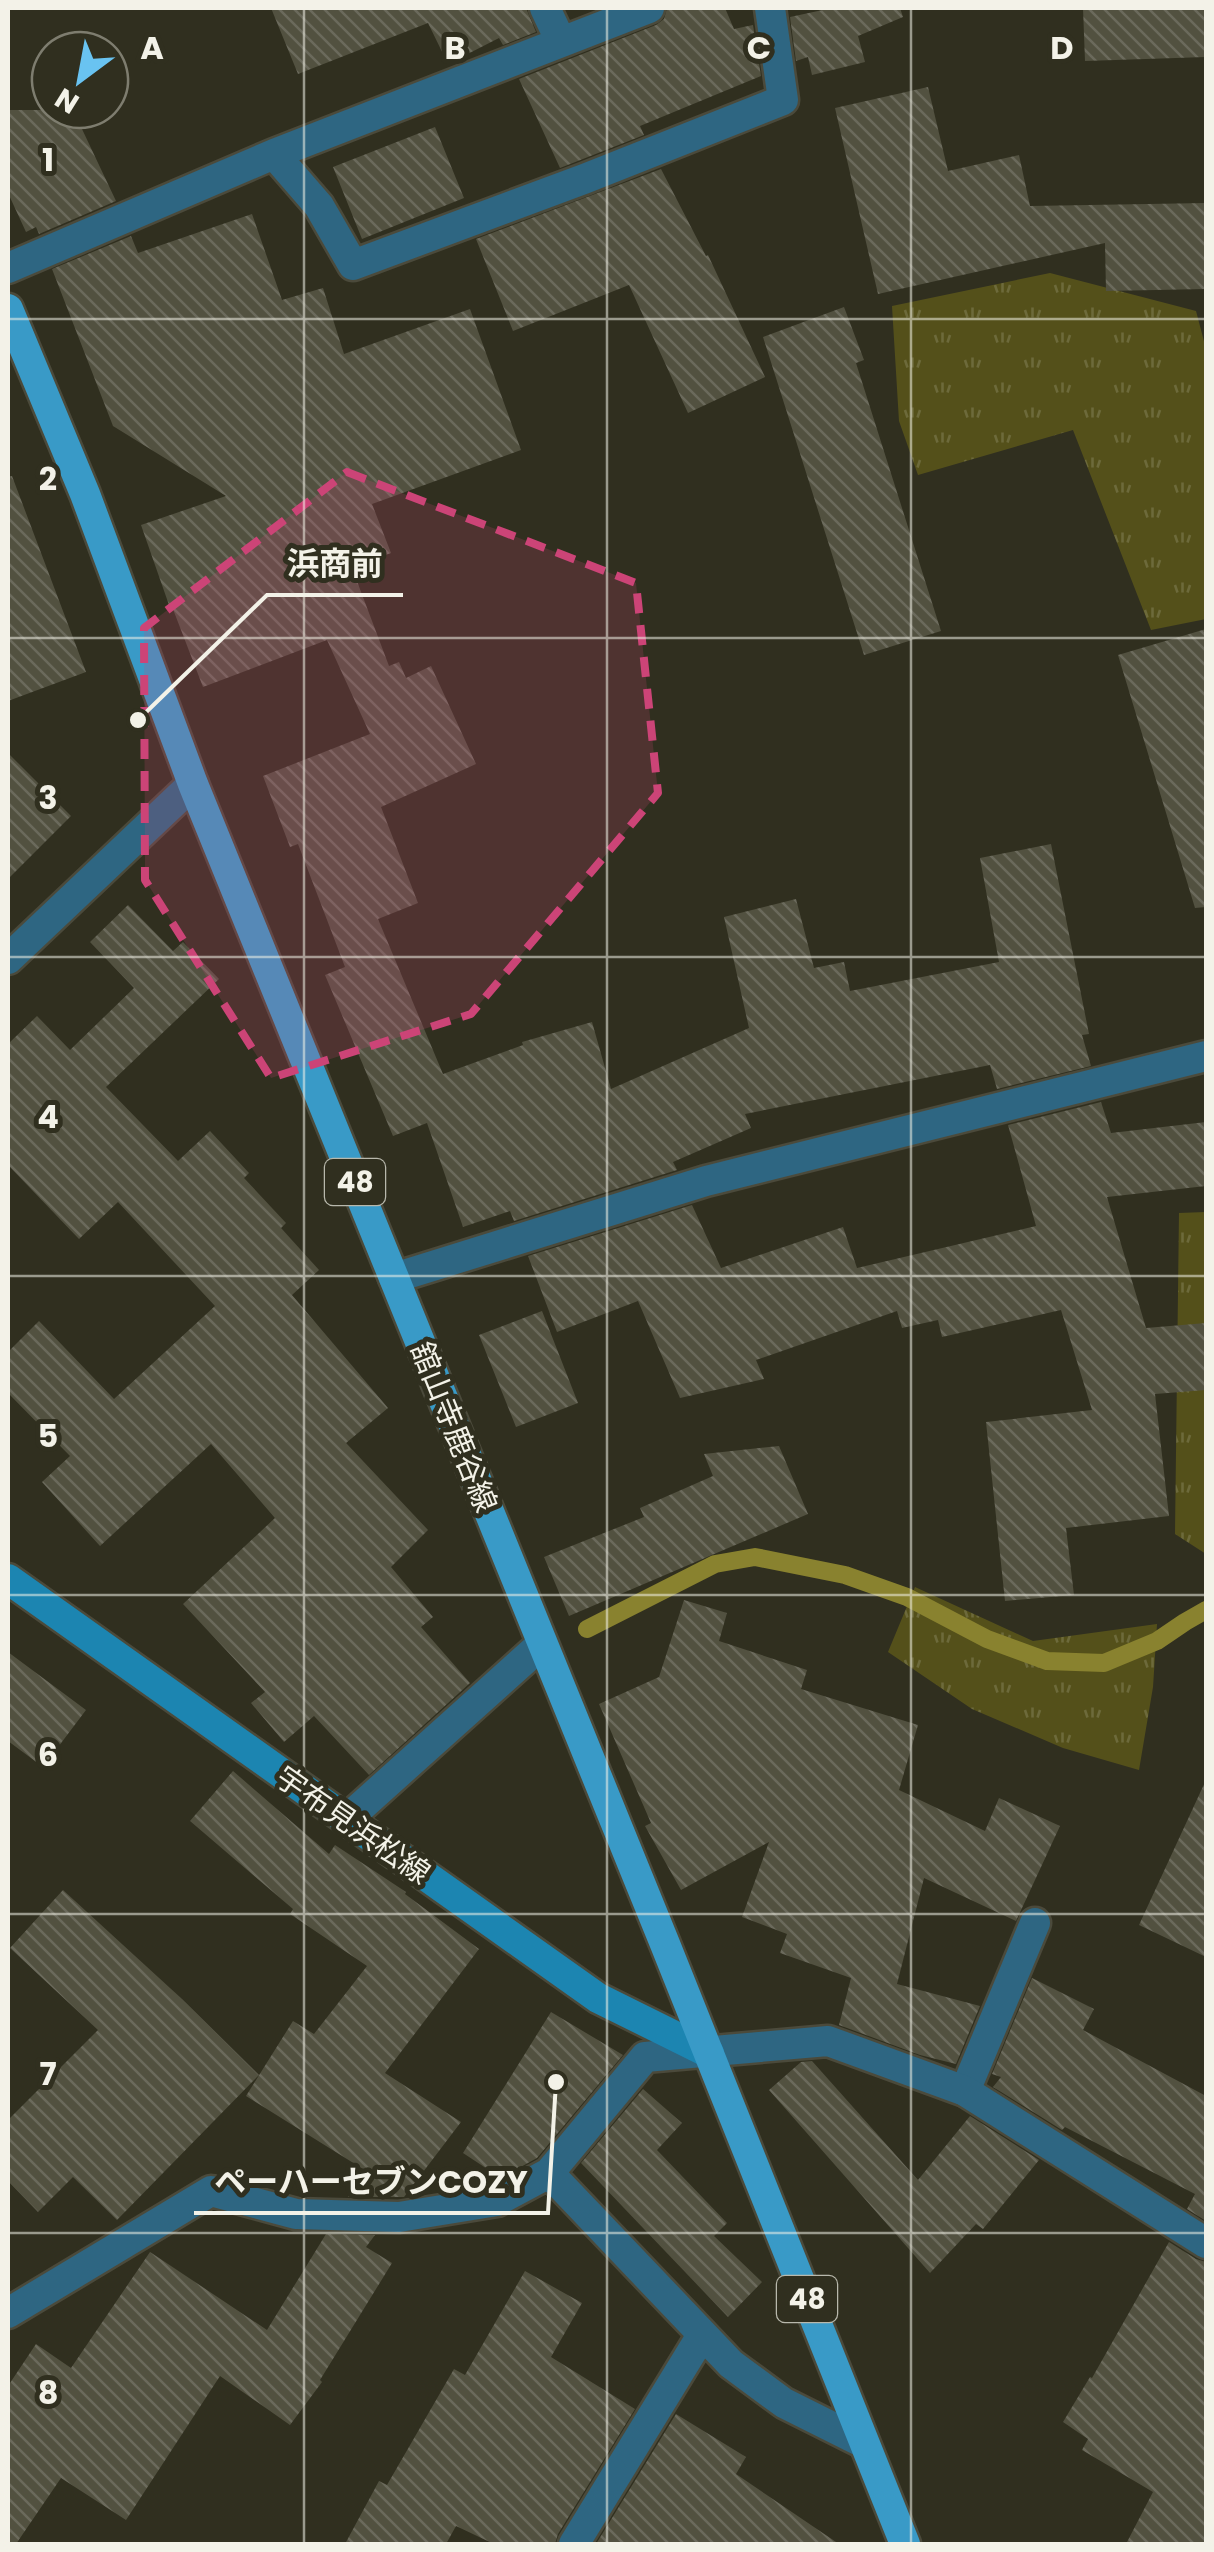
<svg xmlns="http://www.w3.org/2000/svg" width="1214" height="2552" viewBox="0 0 1214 2552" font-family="Poppins,'Noto Sans JP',sans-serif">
	<defs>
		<pattern id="grass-tufts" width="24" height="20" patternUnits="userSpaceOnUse" patternTransform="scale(2.5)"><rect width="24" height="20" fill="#54501a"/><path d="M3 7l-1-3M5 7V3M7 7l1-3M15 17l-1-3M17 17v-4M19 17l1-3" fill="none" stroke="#6d6a3b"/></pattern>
		<pattern id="building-back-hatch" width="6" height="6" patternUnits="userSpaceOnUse" patternTransform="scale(2.5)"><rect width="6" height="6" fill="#525140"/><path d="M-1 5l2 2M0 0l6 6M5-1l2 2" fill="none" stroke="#6b6a5c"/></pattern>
	</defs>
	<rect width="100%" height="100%" fill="#302f1f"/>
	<!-- grass -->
	<path fill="url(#grass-tufts)" d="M1050,273L1196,311L1206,349V619L1151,630L1073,430L918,475L899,421L892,306Z
		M1206,1212V1554L1175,1534L1179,1213Z
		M915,1587L1033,1641L1157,1624L1153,1687L1139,1770L1063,1748L972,1709L888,1652Z"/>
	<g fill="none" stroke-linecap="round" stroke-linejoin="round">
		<!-- stream -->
		<path stroke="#89822f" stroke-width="18" d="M587,1629L715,1564L755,1557L845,1575L907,1597L987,1639L1047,1661L1104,1663L1157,1641L1185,1622L1206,1610"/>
	</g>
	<!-- building -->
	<path fill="url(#building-back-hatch)" d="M271,8H526L536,32L503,45L499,38L448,64L428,23L298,74Z
		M667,8H725L734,29L753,25L761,76L640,126L644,135L560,168L519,79L656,25L664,19Z
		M832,8H900L903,17L858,36L865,62L812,75L808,57L796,61L790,17Z
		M1083,8H1206V57L1085,61Z
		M928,87L948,171L1019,155L1030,206L1206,203V289L1106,291L1105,243L878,294L835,108Z
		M8,110H73L116,201L39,234L36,227L26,232L8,193Z
		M435,127L464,198L362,239L333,167Z
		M661,169L706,256L708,255L765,377L688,413L629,285L513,331L476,239Z
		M252,214L282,300L323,288L344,354L470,309L521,450L372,504L391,553L352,568L389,666L399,662L406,678L431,666L476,764L381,807L418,903L378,919L443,1074L523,1045L522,1042L592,1022L611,1089L749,1028L724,917L796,899L814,968L844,962L850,991L999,962L980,858L1051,844L1089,1034L1082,1035L1091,1066L997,1089L990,1065L745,1114L751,1128L673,1162L677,1170L514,1221L510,1211L463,1227L427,1123L393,1136L325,975L345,967L298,844L290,847L263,776L370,734L327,640L203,687L171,604L169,605L141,525L226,496L113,426L52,269L131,236L138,253Z
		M844,307L864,360L856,363L941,631L864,655L763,337Z
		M12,476L86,672L8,701V477Z
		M1206,629V907L1195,908L1118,655Z
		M8,753L71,816L8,879Z
		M128,905L173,951L183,942L219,979L106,1087L178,1161L210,1131L249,1173L244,1178L286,1223L281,1228L319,1270L292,1295L388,1408L346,1443L428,1530L391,1567L433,1617L421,1627L470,1683L369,1775L314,1716L284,1742L251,1703L265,1692L183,1604L275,1518L211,1444L100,1546L42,1482L70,1456L8,1393V1352L39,1321L114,1399L215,1306L118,1202L79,1239L8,1165V1044L37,1016L70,1050L134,988L90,942Z
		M1101,1102L1111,1133L1206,1122V1186L1107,1197L1146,1328L1206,1323V1390L1155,1394L1169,1516L1066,1528L1074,1595L1005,1601L986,1422L1092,1410L1061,1310L942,1337L938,1320L902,1328L897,1311L756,1360L764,1379L680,1398L638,1301L557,1332L528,1256L692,1205L721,1268L843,1227L857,1268L1036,1226L1008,1125Z
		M542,1311L578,1403L516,1427L479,1335Z
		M779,1446L808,1514L569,1616L544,1557L644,1517L640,1508L713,1476L704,1454Z
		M684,1600L727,1613L719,1641L807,1670L801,1689L918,1725L899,1790L985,1831L999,1798L1060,1826L1016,1921L924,1878L897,1984L980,2006L956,2064L920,2055L839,2025L851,1978L780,1953L787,1934L742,1917L769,1842L681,1890L645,1826L651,1823L599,1704L659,1677Z
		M8,1652L86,1710L43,1767L8,1741Z
		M233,1771L329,1854L335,1845L406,1892L405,1894L479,1949L385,2073L461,2122L404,2197H348L357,2182L355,2180L363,2169L246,2096L293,2021L314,2034L367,1966L290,1914L293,1909L190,1821Z
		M1206,1780V1957L1139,1925Z
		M63,1890L182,1999L259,2075L117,2220L73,2177L38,2212L8,2181V2120L98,2030L10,1948Z
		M1032,1978L1094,2009L1083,2030L1206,2096V2221L1187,2209L1195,2194L1065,2127L1062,2130L993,2087L1001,2077L992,2074Z
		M551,2012L623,2055L537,2158L501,2178L463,2153Z
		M812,2061L918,2180L970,2116L1039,2160L983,2229L976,2224L930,2273L769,2090L801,2062Z
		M643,2089L682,2123L657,2150L727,2223L714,2236L762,2282L728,2317L581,2163Z
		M326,2234L375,2235L366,2247L392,2263L320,2380L322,2382L290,2425L220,2376L126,2520L61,2478L16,2544H8V2386L36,2344L71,2368L150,2252L267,2330Z
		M1169,2242L1196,2259L1206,2262V2544H1126L1153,2492L1082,2450L1088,2439L1063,2422L1090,2377L1092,2378Z
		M525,2271L582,2303L551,2357L635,2409L558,2534L555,2544H494L456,2526L446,2544H345L379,2481L387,2485L454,2369L465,2375Z
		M676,2414L746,2457L736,2474L839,2544H596Z"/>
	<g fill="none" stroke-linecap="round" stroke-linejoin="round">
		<defs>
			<path id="service" d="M545,8L561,42
				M274,154L319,206L353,265L584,179L783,100L770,8
				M8,268L274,154L649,8
				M346,1820L542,1644
				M965,2091L1035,1923"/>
			<path id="minor" d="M8,959L193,784
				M394,1278L706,1181L1206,1056
				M549,2173L731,2364L784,2403L864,2443
				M8,2313L211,2191L296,2214L399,2217L497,2201L549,2173L645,2057L828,2041L965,2091L1206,2243
				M574,2544L702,2335"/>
			<path id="secondary" d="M8,1579L598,1998L709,2053"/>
			<path id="primary" d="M8,309L85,494L193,784L665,1944L905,2544"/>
		</defs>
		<!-- service casing -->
		<use href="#service" stroke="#4b4a3b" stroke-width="35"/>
		<!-- minor casing -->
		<use href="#minor" stroke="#4b4a3b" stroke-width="35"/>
		<!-- secondary casing -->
		<use href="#secondary" stroke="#4b4a3b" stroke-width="35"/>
		<!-- primary casing -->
		<use href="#primary" stroke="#4b4a3b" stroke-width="35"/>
		<!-- service -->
		<use href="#service" stroke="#2e6682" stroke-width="30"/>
		<!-- minor -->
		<use href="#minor" stroke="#2e6682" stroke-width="30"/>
		<!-- secondary -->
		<use href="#secondary" stroke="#1c85b1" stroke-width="30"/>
		<!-- primary -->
		<use href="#primary" stroke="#399ac7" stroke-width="30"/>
	</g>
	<!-- marked area -->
	<path fill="#c47" fill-opacity="0.2" stroke="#c47" stroke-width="8" stroke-dasharray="20 12" stroke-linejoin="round" d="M347,472L636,583L658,793L471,1014L271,1078L145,880L144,628Z"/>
	<!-- grid -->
	<path fill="none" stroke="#f3f2e8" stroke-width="2.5" stroke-opacity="0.55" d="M304,8V2544M607,8V2544M911,8V2544M8,319H1206M8,638H1206M8,957H1206M8,1276H1206M8,1595H1206M8,1914H1206M8,2233H1206"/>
	<g text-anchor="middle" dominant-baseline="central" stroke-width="10" stroke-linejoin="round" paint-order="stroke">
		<!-- shield labels -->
		<g fill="#302f1f" stroke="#b8b8ac" stroke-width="2.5">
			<rect x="325" y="1159" width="60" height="46" rx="8"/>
			<rect x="777" y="2276" width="60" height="46" rx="8"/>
		</g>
		<g font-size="28" font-weight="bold" fill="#f3f2e8">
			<text x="355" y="1182">48</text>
			<text x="807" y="2299">48</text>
		</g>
		<!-- street labels -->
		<g font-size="30" fill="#f3f2e8" stroke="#302f1f">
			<text transform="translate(454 1427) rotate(68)">舘山寺鹿谷線</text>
			<text transform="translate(353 1825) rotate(35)">宇布見浜松線</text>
		</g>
	</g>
	<g font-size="32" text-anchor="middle" font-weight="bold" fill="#f3f2e8" stroke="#302f1f" stroke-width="10" stroke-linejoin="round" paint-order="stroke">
		<text x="152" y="59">A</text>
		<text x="455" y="59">B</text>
		<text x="759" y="59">C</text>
		<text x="1062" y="59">D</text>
		<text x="48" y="171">1</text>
		<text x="48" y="490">2</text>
		<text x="48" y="809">3</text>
		<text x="48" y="1128">4</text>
		<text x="48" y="1447">5</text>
		<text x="48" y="1766">6</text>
		<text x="48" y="2085">7</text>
		<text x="48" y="2404">8</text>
	</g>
	<!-- callouts -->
	<path fill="none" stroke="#f3f2e8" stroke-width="4" d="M138 720L267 595H403M556 2082L548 2213H194"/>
	<g fill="#f3f2e8" stroke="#302f1f" stroke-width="4">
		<circle cx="138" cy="720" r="10"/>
		<circle cx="556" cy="2082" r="10"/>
	</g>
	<g font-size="32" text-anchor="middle" font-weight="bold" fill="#f3f2e8" stroke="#302f1f" stroke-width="10" stroke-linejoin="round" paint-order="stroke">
		<text x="335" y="575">浜商前</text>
		<text x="371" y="2193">ペーハーセブンCOZY</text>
	</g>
	<!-- border -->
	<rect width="1214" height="2552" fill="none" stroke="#f3f2e8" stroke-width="20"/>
	<!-- north arrow -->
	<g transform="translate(80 80) rotate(212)"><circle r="48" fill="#302f1f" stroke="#7e7d6f" stroke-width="2.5"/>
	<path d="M0-8L18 38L0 25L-18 38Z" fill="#69c3f1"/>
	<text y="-15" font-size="28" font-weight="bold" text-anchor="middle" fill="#f3f2e8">N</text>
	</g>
</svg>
